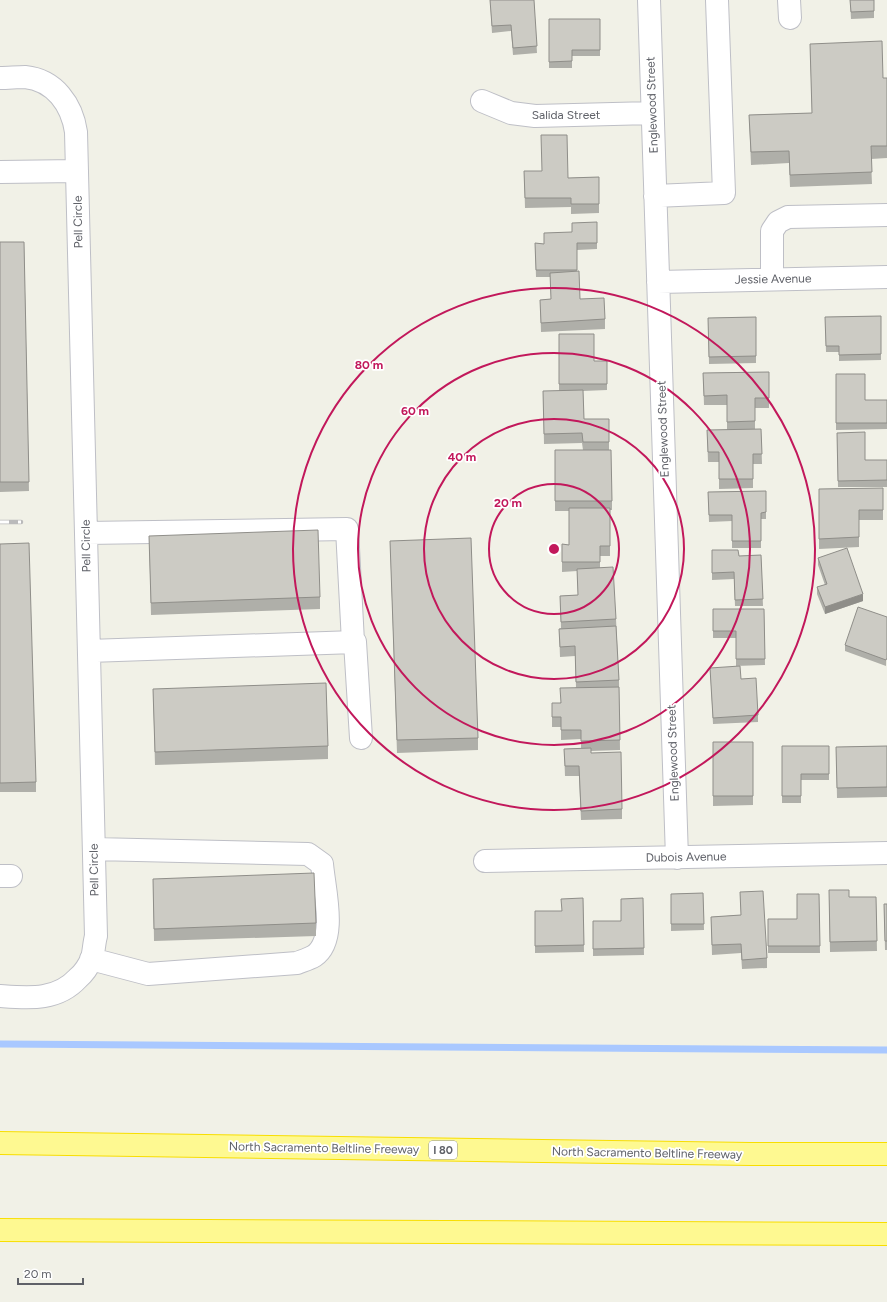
<svg xmlns="http://www.w3.org/2000/svg" width="887" height="1302" viewBox="0 0 887 1302" font-family="Figtree,sans-serif">
	<rect width="100%" height="100%" fill="#f1f1e7"/>
	<g fill="none" stroke-linecap="round" stroke-linejoin="round">
		<!-- stream -->
		<path stroke="#a9c8ff" stroke-width="7" d="M0,1044L887,1050"/>
		<defs>
			<path id="minor" d="M649,0L677,858
				M789,0L790,18
				M0,78C8,78 17,77 25,77C55,80 72,105 76,132L96,936C94,943 94,951 92,958C89,965 84,973 78,978C57,1001 29,998 0,996
				M482,101L511,113L535,116L652,113
				M0,172L77,171
				M655,196L724,193L717,0
				M772,279V231L778,222L788,217L887,215
				M658,282L887,277
				M86,533L347,529L353,642
				M89,651L355,642L361,738
				M485,861L887,853
				M0,876H11
				M91,959L148,974L297,963C302,961 309,959 314,956C338,940 324,889 322,864L308,854L94,849"/>
			<path id="highway" d="M0,1143L751,1154H887
				M0,1230L887,1234"/>
		</defs>
		<!-- minor casing -->
		<use href="#minor" stroke="#bebfc6" stroke-width="24"/>
		<!-- highway casing -->
		<use href="#highway" stroke="#f8de00" stroke-width="24"/>
		<!-- minor -->
		<use href="#minor" stroke="#fff" stroke-width="22"/>
		<!-- highway -->
		<use href="#highway" stroke="#fef991" stroke-width="22"/>
		<defs>
			<path id="rail" d="M0,522H21"/>
		</defs>
		<!-- rail casing -->
		<use href="#rail" stroke="#bababb" stroke-width="4.5"/>
		<!-- rail -->
		<use href="#rail" stroke="#fff" stroke-width="3" stroke-dasharray="9" stroke-linecap="butt"/>
	</g>
	<!-- wall -->
	<path fill="#afafa9" d="M490,0H534L537,53L513,55L511,31L492,33Z
		M850,0H874V18L851,19Z
		M549,19H600V56H572V68H549Z
		M810,44L883,78H887V158L871,159L872,184L790,187L789,163L751,165L749,115L812,113Z
		M524,171H542L568,178L599,177V213L571,214V207L525,208Z
		M597,222V249L577,250V272L580,299L605,319V329L541,332L540,300L551,299L550,277H536L535,243L544,244Z
		M0,242H24L29,491L0,492Z
		M881,316V360L839,361V352H826L825,317Z
		M756,317V363L709,364L708,318Z
		M559,334L594,361H607V390L583,391L584,419H609V450L612,501V510H610V556H600V568L616,619L619,680L620,750L591,751V753L622,809V819L581,820L579,776H565L564,749L581,748V739L561,740V727H552V703H560L576,687L575,656L560,657L559,629L561,628L560,596L578,595L577,571L562,572V544L569,545V511H555V450H583L582,443L544,444L543,391H559Z
		M769,372V408H755V429H761L762,464H753V488L719,489V462H708L707,430H727V405H704L703,373Z
		M836,374L865,400H887V429L836,430Z
		M837,433L865,460H887V487H838Z
		M883,488V520H859V547L819,549V489Z
		M766,491V519H761V548H732V521L709,522L708,492Z
		M149,536L320,597V609L151,615Z
		M390,541L478,738V750L397,753Z
		M0,544L36,782V792H0Z
		M712,550L739,556L761,555L763,606H735L734,579L712,580Z
		M818,558L863,601L825,614L817,594V587L825,585L818,565Z
		M713,609H764L765,665L736,666V638H713Z
		M887,617L886,666L845,651V645Z
		M710,668L741,679L758,715V722L713,724Z
		M153,689L328,746V759L155,765Z
		M713,742H753V805L713,806Z
		M782,746H829V780H801V803H782Z
		M887,746V797L837,798L836,747Z
		M153,879L316,923V936L154,941Z
		M740,892L767,958V968L742,969L741,953L712,955L711,917L741,915Z
		M703,893L704,930L671,931V894Z
		M819,894L820,953H768V919H797Z
		M876,897L877,951L830,952L829,900Z
		M583,898L584,952L535,953V911H561Z
		M643,898L644,955L593,956V921H621Z
		M884,904H887V950H885Z"/>
	<!-- shaded-wall -->
	<path fill="#8f8e89" d="M863,594V601L825,614V607Z"/>
	<!-- building -->
	<path fill="#cccbc4" stroke="#8f8e89" d="M490,0H534L537,46L513,48L511,25L492,26Z
		M850,0H874V11L851,12Z
		M549,19H600V50H572V61L549,62Z
		M882,41L883,78H887V146H871L872,172L790,175L789,151L751,152L749,115L812,113L810,44Z
		M541,135H567L568,178L599,177V204H571V198H525L524,171H542Z
		M597,222V243H577V270H536L535,243L544,244V233L572,232V223Z
		M0,242H24L29,482H0Z
		M579,271L580,299L604,298L605,319L541,323L540,300L551,299L550,273Z
		M881,316V354L839,355V346H826L825,317Z
		M756,317V356L709,357L708,318Z
		M559,334H594V361H607V384H559Z
		M769,372V398H755V421L727,422V395L704,396L703,373Z
		M836,374H865V400H887V423H836Z
		M583,390L584,419H609V442H583L582,433L544,434L543,391Z
		M761,429L762,454H753V479H719V452H708L707,430Z
		M865,432V460H887V480L838,481L837,433Z
		M555,450H611L612,501H555Z
		M883,488V510H859V537L819,539V489Z
		M766,491V512L761,513V541H732V515H709L708,492Z
		M569,508H610V546H600V562H562V544L569,545Z
		M318,530L320,597L151,603L149,536Z
		M471,538L478,738L397,740L390,541Z
		M29,543L36,782L0,783V544Z
		M847,548L863,594L825,607L817,587L827,584L818,558Z
		M712,550H738L739,556L761,555L763,599L735,600L734,572L712,573Z
		M613,567L616,619L561,622L560,596L578,595L577,569Z
		M858,607L887,617V658L886,660L845,645Z
		M713,609H764L765,659H736V631H713Z
		M616,626L619,680L576,682L575,646L560,647L559,629Z
		M740,666L741,679L756,678L758,715L713,718L710,668Z
		M326,683L328,746L155,752L153,689Z
		M619,687L620,740L581,741V730H561V717H552V703H561L560,688Z
		M713,742H753V796H713Z
		M782,746H829V774H801V796H782Z
		M887,746V787L837,788L836,747Z
		M591,748V753L621,752L622,809L581,811L579,766H565L564,749Z
		M314,873L316,923L154,929L153,879Z
		M829,890H849V897H876L877,941L830,942Z
		M763,891L767,958L742,960L741,944L712,945L711,917L741,915L740,892Z
		M703,893L704,924H671V894Z
		M797,894H819L820,946H768V919H797Z
		M583,898L584,945L535,946V911H562L561,899Z
		M643,898L644,948L593,949V921H621V899Z
		M884,904H887V941H885Z"/>
	<!-- distance rings -->
	<g fill="none" stroke="#c2185b" stroke-width="2">
		<circle cx="554" cy="549" r="65"/>
		<circle cx="554" cy="549" r="130"/>
		<circle cx="554" cy="549" r="196"/>
		<circle cx="554" cy="549" r="261"/>
	</g>
	<g text-anchor="middle" dominant-baseline="central" stroke-width="3.5" stroke-linejoin="round" paint-order="stroke">
		<!-- shield labels -->
		<rect fill="#fff" stroke="#8f9095" stroke-width="1" x="429" y="1141" width="28" height="18" rx="3"/>
		<g font-size="11" font-weight="bold" fill="#5f6168">
			<text x="443" y="1150">I 80</text>
		</g>
		<!-- street labels -->
		<g font-size="12" fill="#5f6168" stroke="#fff">
			<text transform="translate(652 105) rotate(-92)">Englewood Street</text>
			<text x="566" y="115">Salida Street</text>
			<text transform="translate(78 222) rotate(-91)">Pell Circle</text>
			<text transform="translate(773 279) rotate(-1)">Jessie Avenue</text>
			<text transform="translate(663 429) rotate(-92)">Englewood Street</text>
			<text transform="translate(86 546) rotate(-91)">Pell Circle</text>
			<text transform="translate(673 753) rotate(-92)">Englewood Street</text>
			<text transform="translate(686 857) rotate(-1)">Dubois Avenue</text>
			<text transform="translate(94 870) rotate(-91)">Pell Circle</text>
			<text transform="translate(324 1148) rotate(1)">North Sacramento Beltline Freeway</text>
			<text transform="translate(647 1153) rotate(1)">North Sacramento Beltline Freeway</text>
		</g>
	</g>
	<circle cx="554" cy="549" r="6" fill="#c2185b" stroke="#fff" stroke-width="2"/>
	<g font-size="12" text-anchor="middle" font-weight="bold" fill="#c2185b" stroke="#fff" stroke-width="3.5" stroke-linejoin="round" paint-order="stroke">
		<text x="369" y="369">80 m</text>
		<text x="415" y="415">60 m</text>
		<text x="462" y="461">40 m</text>
		<text x="508" y="507">20 m</text>
	</g>
	<!-- scale -->
	<path d="M18 1278v6h65v-6" fill="none" stroke="#5f6168" stroke-width="2"/>
	<text x="24" y="1278" font-size="12" fill="#5f6168" stroke="#ffffff" stroke-width="3" paint-order="stroke">20 m</text>
</svg>
